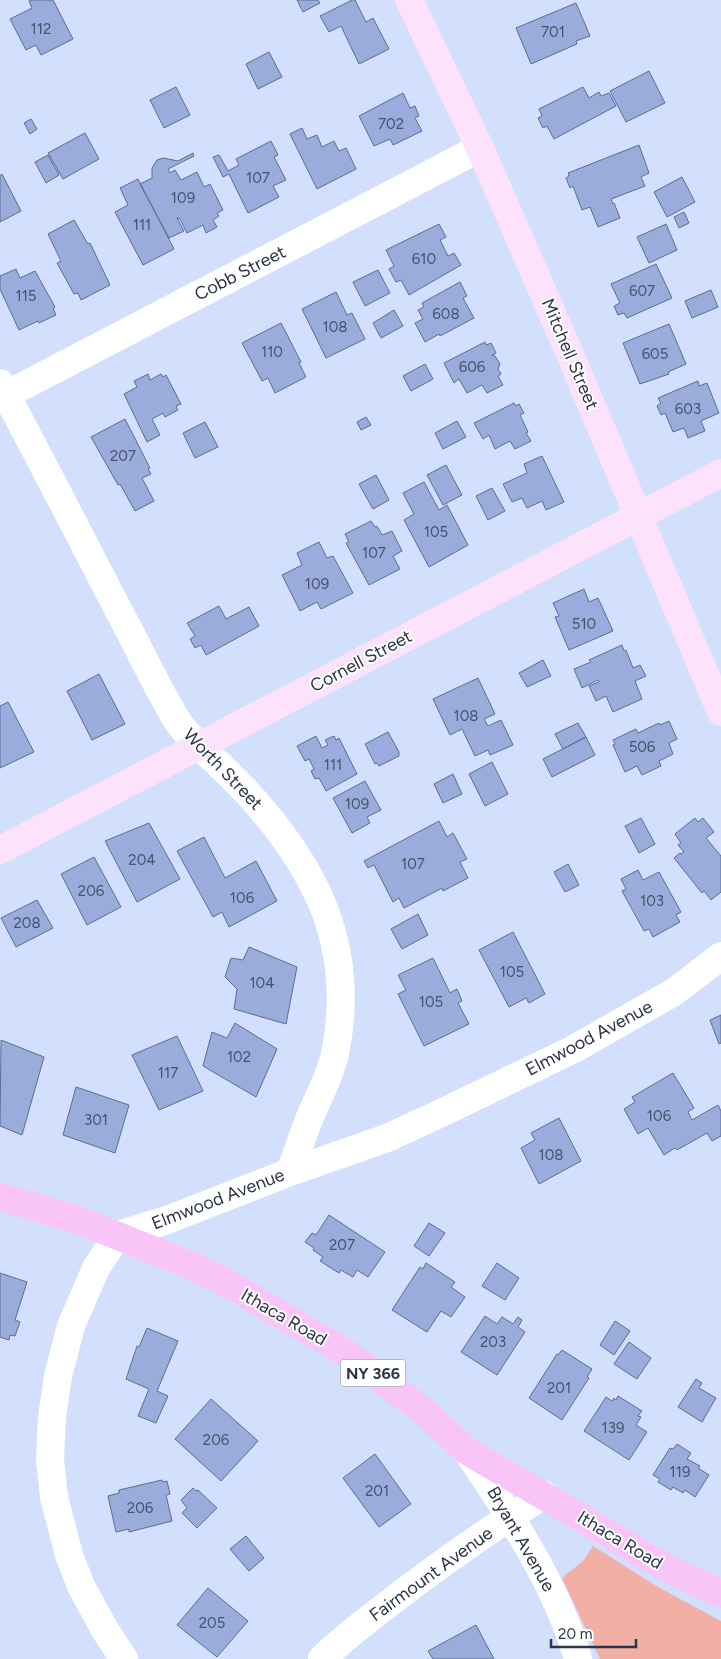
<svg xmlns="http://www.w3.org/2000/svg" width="721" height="1659" viewBox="0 0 721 1659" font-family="Figtree,sans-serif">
	<rect width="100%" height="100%" fill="#d2dffd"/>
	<!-- green -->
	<path fill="#f2afa5" d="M593,1546L658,1587L721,1621V1659H600L562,1578L583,1561Z"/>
	<!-- building -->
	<path fill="#99acdc" stroke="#5b6c98" d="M32,0H53L73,39L41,55L36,45L26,50L10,19L32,8L29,1Z
		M297,0H318L320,3L303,12Z
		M352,0H355L366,22L373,18L389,49L359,64L341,26L329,32L320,16Z
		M576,3L590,36L576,41L577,44L531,64L516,28Z
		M269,52L282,77L258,89L246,64Z
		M649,71L665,103L626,122L610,91Z
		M176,87L190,115L164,128L150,100Z
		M583,87L589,98L599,92L601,96L609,93L616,106L554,139L547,126L543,128L538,118L542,116L539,109Z
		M403,93L410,108L415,106L419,116L415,118L422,131L393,145L390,139L374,146L359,116Z
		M31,119L37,129L30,134L24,123Z
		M302,128L307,139L317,135L322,147L334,141L339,151L346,148L356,169L317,189L290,134Z
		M85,133L99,159L63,179L48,153Z
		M271,141L278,155L274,157L286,180L273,186L279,197L248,213L229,174L223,177L213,157L219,155L228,171L239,165L236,159Z
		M639,145L649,173L641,177L645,186L611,199L613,204L614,203L620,218L598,227L590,207L582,210L573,186L570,188L566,178L569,176L568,173Z
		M193,153L194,156L168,169L170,173L175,170L181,180L197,172L204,187L210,184L223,210L217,213L219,216L213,220L217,227L206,233L203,225L187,233L180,219L177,218L184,231L169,238L140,184L152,178V168L157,160L163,158L178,161Z
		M48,155L59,175L46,183L35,162Z
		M2,174L21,211L0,222V176Z
		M682,177L695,202L667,217L654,192Z
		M138,179L174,249L143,265L115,212L128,205L120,188Z
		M684,212L689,223L679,228L674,217Z
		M74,220L88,244L90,243L110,285L81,300L78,293L74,294L57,263L61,261L48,234Z
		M439,224L446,237L440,240L448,256L454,253L461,265L409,295L401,280L396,282L389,269L394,266L386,250Z
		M666,224L677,250L649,263L637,237Z
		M656,264L672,298L627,318L624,313L618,315L614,306L620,303L611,284Z
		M16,269L20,278L35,271L55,307L53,308L56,315L39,323L38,321L19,330L0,289V276Z
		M378,270L390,293L365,306L353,282Z
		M460,282L467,296L463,298L474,318L440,336L439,334L425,342L415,323L423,319L418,310L424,307L422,303Z
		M711,290L718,307L692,318L685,301Z
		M336,292L347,315L352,313L365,339L326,358L302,309Z
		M394,310L403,326L381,338L373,323Z
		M281,323L301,362L299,363L306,377L275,393L268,378L262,381L242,343Z
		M669,324L686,364L668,372L669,374L640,384L623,343Z
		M485,342L486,345L491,343L496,353L492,355L495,356L500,364L498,369L501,374L498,376L503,385L487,393L482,385L467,393L459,379L454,383L444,363Z
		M425,364L433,379L411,391L403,376Z
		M148,374L150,380L161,374L163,377L166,375L181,404L176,406L178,410L165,417L163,413L152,419L160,435L147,442L124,394L137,387L134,381Z
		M698,381L699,386L707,383L719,413L701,421L705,431L688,438L684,428L673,432L665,413L661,415L657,406L661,403L658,398Z
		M514,403L516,406L519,404L524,413L520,415L528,432L526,433L531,441L515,449L510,441L495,449L489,435L483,439L474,423Z
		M366,417L371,425L361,430L357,422Z
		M125,419L150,468L148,469L151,474L142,478L154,501L135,511L120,484L118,485L91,437Z
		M457,421L466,437L443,449L435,433Z
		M205,422L218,447L195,458L183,433Z
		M542,456L564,502L546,510L542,501L527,508L522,498L512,502L503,484L527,473L524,464Z
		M446,465L462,495L443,505L427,475Z
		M376,475L389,500L373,509L359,484Z
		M424,482L439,510L447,505L468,545L429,567L404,520L414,514L403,493Z
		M492,488L505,511L488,520L476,496Z
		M371,521L375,527L377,526L382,535L392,531L402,551L393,556L400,569L369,585L346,543L349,542L345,534Z
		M319,542L327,558L333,556L353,593L321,609L317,602L300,611L282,575L302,565L297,553Z
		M584,589L589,602L598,598L613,631L569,650L555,617L559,616L553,603Z
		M219,606L226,619L249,607L259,626L206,655L201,645L195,648L190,639L195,636L187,623Z
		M622,645L624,651L626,650L633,668L640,665L646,676L635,681L642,699L613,712L606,696L596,701L589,686L599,682L598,680L582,688L574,669L591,662L589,660Z
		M543,660L551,676L527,687L519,673Z
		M99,674L125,724L92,740L67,691Z
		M478,678L495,714L484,719L488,726L501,720L513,745L490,755L488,750L475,756L462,729L450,735L433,699Z
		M8,702L34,752L0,768V706Z
		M669,721L677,739L669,743L673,754L659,761L661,766L642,775L637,766L625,772L613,745L615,744L613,740L636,729L638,733L659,723L660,725Z
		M578,723L586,737L563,749L555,734Z
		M388,732L399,752V756L379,766L377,763L375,764L365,744Z
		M316,736L322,748L328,745L325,740L334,736L336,740L339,738L357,774L326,791L319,778L315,779L311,771L314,769L309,759L305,761L297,746Z
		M586,737L595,755L552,777L543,759Z
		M492,762L508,794L485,806L469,774Z
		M453,774L462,794L443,803L434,784Z
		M365,781L381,810L367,817L370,823L352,833L333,798Z
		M641,818L655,844L639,853L625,826Z
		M695,818L698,822L703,818L714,832L706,838L721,856V892L711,900L704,891L702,893L674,858L680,853L681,854L684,852L678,845L681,843L675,834Z
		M439,821L447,837L453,833L467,859L460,862L468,878L443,891L442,888L404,908L399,898L393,902L374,865L368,868L364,861Z
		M149,823L180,879L137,902L105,841Z
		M204,837L225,878L256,861L277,901L229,927L222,912L213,917L177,851Z
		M94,857L121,907L87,925L61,874Z
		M568,864L579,885L565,892L554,872Z
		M638,870L643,880L659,872L681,912L676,915L680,922L653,937L649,929L644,931L622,891L626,889L621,879Z
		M37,900L53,928L16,947L1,918Z
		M418,914L428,935L402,949L391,929Z
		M513,932L545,994L529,1003L526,998L509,1007L479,950Z
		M249,947L297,967L286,1024L234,1009L237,989L225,977L231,958L243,960Z
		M433,958L450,993L457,989L462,1001L458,1003L469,1024L424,1046L398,994L406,990L398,975Z
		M721,1015V1043L719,1044L710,1020Z
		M235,1023L277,1049L256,1097L203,1066L212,1032L227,1038Z
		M177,1036L203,1091L159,1110L132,1055Z
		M1,1040L44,1057L22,1135L0,1126Z
		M673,1073L694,1108L688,1112L692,1120L718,1105L721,1111V1136L712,1141L707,1133L677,1150L675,1148L664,1155L648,1128L638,1134L624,1109L635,1102L632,1097Z
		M76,1087L129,1105L115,1153L63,1135Z
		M559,1118L581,1161L539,1184L521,1148L535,1140L531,1133Z
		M329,1215L385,1252L368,1277L357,1270L353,1277L341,1270L339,1273L320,1261L323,1257L313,1250L314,1248L305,1242L312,1233L316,1235Z
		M429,1223L445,1233L429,1256L414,1246Z
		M426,1263L455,1282L451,1287L465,1297L451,1317L441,1311L427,1332L392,1310L420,1267L423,1269Z
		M497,1263L519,1278L505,1300L482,1286Z
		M0,1273L27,1282L15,1320L20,1322L15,1336L10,1335L9,1340L0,1337Z
		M485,1316L497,1324L502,1317L513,1324L518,1317L522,1320L518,1327L525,1332L497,1375L461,1352Z
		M615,1321L630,1331L614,1355L600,1345Z
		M147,1328L178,1341L157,1391L168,1396L156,1423L138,1416L149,1389L126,1379L137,1346L139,1347Z
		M629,1342L651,1358L637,1379L614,1364Z
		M562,1350L592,1369L587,1377L589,1378L562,1420L529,1398L557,1354L558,1355Z
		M696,1379L702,1383L699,1388L716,1398L702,1422L678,1407Z
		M618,1396L642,1411L638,1416L641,1417L636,1425L647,1432L629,1460L584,1431L606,1397L612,1401L614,1398L616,1400Z
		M211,1399L258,1441L221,1481L175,1439Z
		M677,1444L691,1453L687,1459L700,1466L698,1468L709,1475L695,1497L685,1490L683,1493L673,1487L671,1490L658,1482L660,1479L653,1475L670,1448L673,1449Z
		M375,1454L411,1504L379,1527L343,1478Z
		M162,1480L163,1482L167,1481L170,1494L166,1495L172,1521L129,1532V1529L116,1532L108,1496L119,1493V1490Z
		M193,1488L196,1491L198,1490L217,1508L197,1528L182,1513L187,1508L181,1500Z
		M246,1536L264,1558L249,1571L230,1549Z
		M208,1588L248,1621L217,1657L177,1625Z
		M476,1625L494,1659H433L428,1651Z"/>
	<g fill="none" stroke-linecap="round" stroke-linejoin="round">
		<!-- street -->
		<path stroke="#fff" stroke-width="28" d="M0,383C41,460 81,538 121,615C140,650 157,688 178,722C186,734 199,745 209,755C226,771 244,788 259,806C323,880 355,955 335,1054C330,1076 319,1096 310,1117C303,1135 297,1153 290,1172
			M0,398L480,148
			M467,1451C511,1517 556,1583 578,1659
			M124,1659L105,1630L81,1586L69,1555L54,1497L50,1460L52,1417L58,1376L71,1326L96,1268L118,1235L167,1220L290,1172L387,1138L435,1116L574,1049L674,992L721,956
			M322,1659C342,1639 365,1622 387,1605C437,1566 490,1529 544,1495"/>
		<!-- secondary -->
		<path stroke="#fce2fb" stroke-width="28" d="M409,0L480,148L569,352L721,712
			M0,850L721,473"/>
		<!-- primary -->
		<path stroke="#f9c5f8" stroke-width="28" d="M0,1197L76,1219L192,1266L218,1278L346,1353L426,1413L467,1451L663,1566L721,1594"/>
	</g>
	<g text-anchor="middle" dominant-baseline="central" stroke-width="4" stroke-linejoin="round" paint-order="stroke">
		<!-- number labels -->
		<g font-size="15" fill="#47526c">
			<text x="41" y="29">112</text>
			<text x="553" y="32">701</text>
			<text x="391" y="124">702</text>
			<text x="258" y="178">107</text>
			<text x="183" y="198">109</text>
			<text x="142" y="225">111</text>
			<text x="424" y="259">610</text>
			<text x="642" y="291">607</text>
			<text x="26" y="296">115</text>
			<text x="446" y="314">608</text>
			<text x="335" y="327">108</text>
			<text x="272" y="352">110</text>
			<text x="655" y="354">605</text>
			<text x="472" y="367">606</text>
			<text x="688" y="409">603</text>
			<text x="123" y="456">207</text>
			<text x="436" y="532">105</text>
			<text x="374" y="553">107</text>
			<text x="317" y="584">109</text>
			<text x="584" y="624">510</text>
			<text x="466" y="716">108</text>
			<text x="642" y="747">506</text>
			<text x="333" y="765">111</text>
			<text x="357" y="804">109</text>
			<text x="142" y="860">204</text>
			<text x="413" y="864">107</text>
			<text x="91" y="891">206</text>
			<text x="242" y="898">106</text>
			<text x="652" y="901">103</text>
			<text x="27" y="923">208</text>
			<text x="512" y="972">105</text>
			<text x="262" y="983">104</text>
			<text x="431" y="1002">105</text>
			<text x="239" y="1057">102</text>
			<text x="168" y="1073">117</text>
			<text x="659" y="1116">106</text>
			<text x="96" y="1120">301</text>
			<text x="551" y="1155">108</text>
			<text x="342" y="1245">207</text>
			<text x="493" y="1342">203</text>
			<text x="559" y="1388">201</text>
			<text x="613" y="1428">139</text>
			<text x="216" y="1440">206</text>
			<text x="680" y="1472">119</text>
			<text x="377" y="1491">201</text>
			<text x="140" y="1508">206</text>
			<text x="212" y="1623">205</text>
		</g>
		<!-- shield labels -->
		<rect fill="#fff" stroke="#6b717e" stroke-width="1" x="340.5" y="1359.5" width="65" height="27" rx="4"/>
		<g font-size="16" font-weight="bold" fill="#2c3447">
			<text x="373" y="1373">NY 366</text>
		</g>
		<!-- street labels -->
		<g font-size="18" fill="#2c3447" stroke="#fff">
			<text transform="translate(240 273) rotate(-27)">Cobb Street</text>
			<text transform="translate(570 354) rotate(67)">Mitchell Street</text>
			<text transform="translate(361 661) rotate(-28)">Cornell Street</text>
			<text transform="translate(223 769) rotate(46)">Worth Street</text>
			<text transform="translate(589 1038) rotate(-28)">Elmwood Avenue</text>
			<text transform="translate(218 1199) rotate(-21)">Elmwood Avenue</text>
			<text transform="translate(284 1317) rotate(30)">Ithaca Road</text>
			<text transform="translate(521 1539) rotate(60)">Bryant Avenue</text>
			<text transform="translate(620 1540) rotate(31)">Ithaca Road</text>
			<text transform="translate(431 1574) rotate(-36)">Fairmount Avenue</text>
		</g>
	</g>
	<!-- scale -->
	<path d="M551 1639v8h85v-8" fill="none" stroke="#2c3447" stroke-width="2.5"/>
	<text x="558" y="1639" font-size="15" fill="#2c3447" stroke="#ffffff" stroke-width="4" paint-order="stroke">20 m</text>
</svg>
